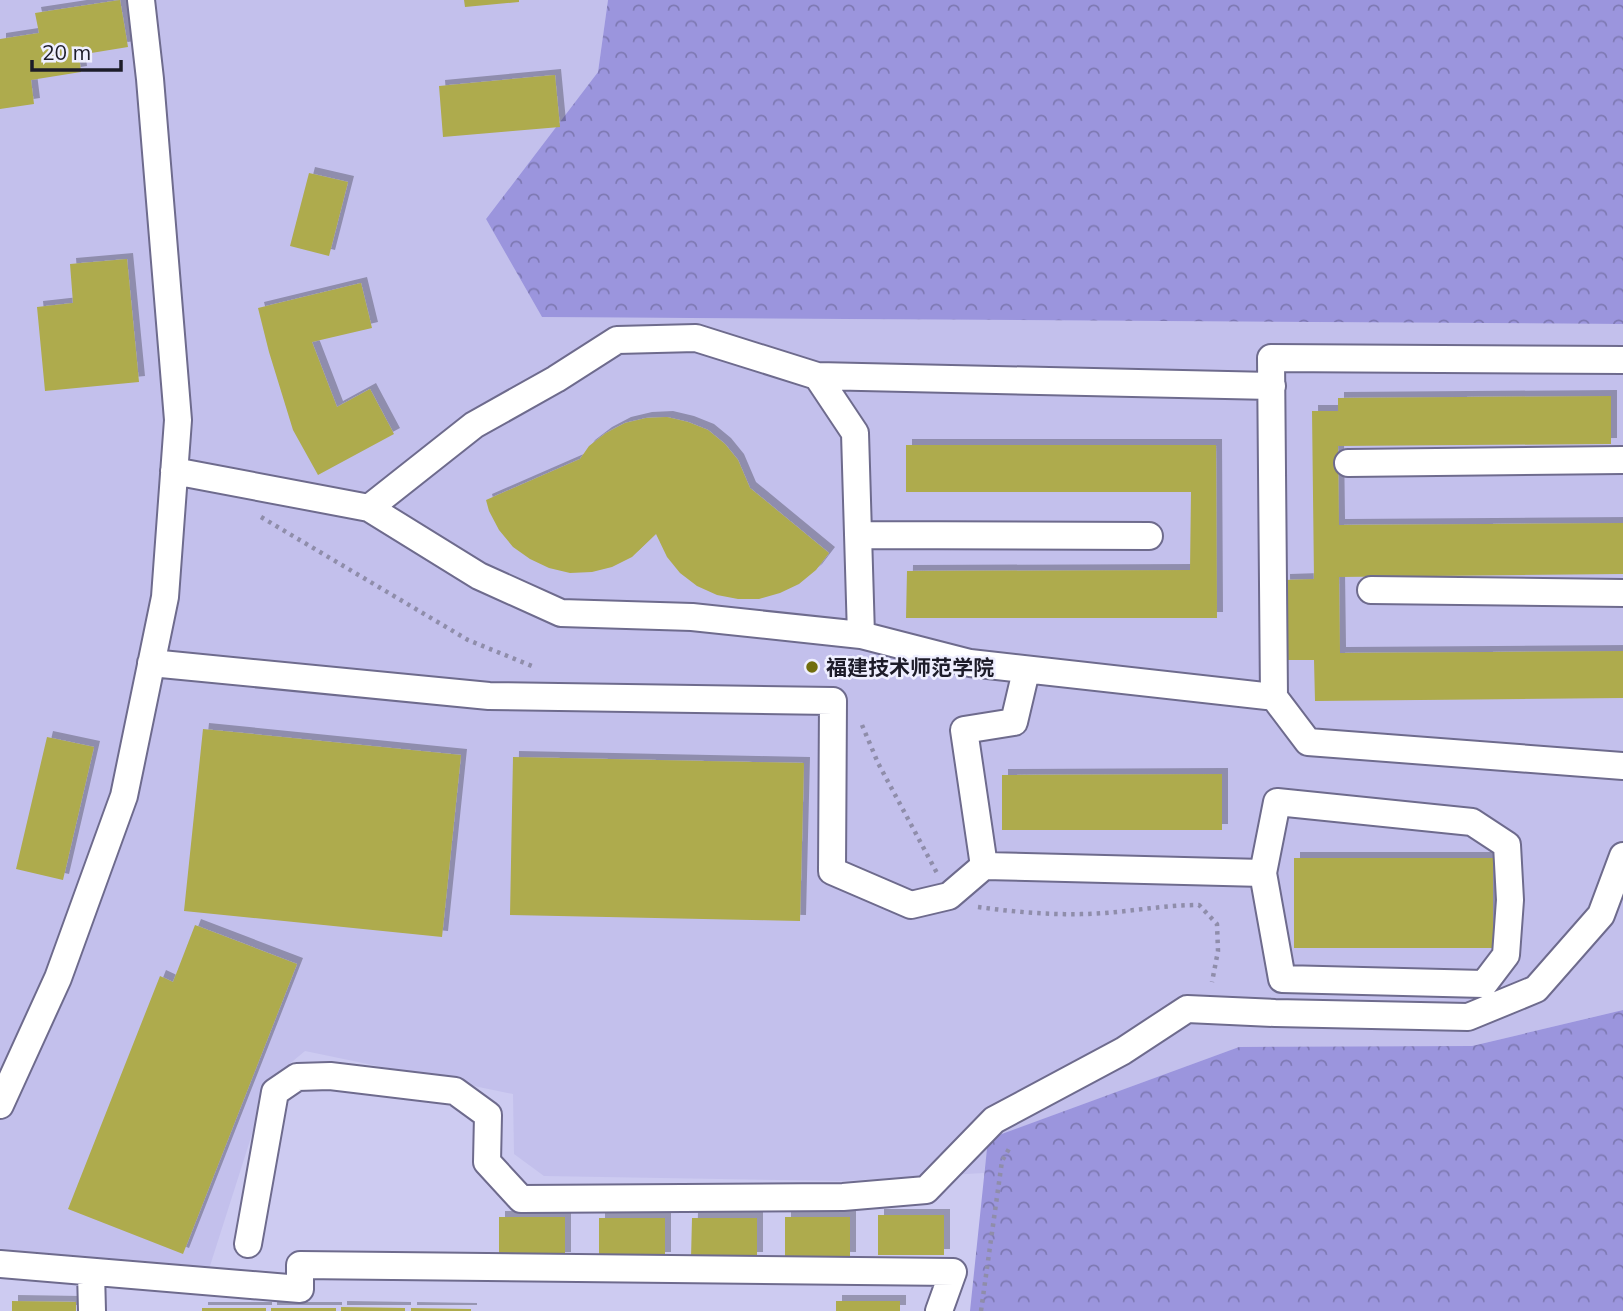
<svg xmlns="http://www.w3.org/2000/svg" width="1623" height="1311" viewBox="0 0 1623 1311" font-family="Mulish,'Noto Sans SC',sans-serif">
	<defs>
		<pattern id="forest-crowns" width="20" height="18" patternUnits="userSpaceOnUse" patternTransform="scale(1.75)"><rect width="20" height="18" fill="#9b95dd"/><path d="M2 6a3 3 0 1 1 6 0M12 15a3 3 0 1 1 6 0" fill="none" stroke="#7e79b3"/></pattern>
		<filter id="shadow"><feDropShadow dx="6" dy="-6" stdDeviation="0" flood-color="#0004"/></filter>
	</defs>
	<rect width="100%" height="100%" fill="#cdcbf1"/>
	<!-- built -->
	<path fill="#c3c0ec" d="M0,0H608L598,72L486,219L542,317L1623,324V1010L1472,1046L1239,1047L989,1139L984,1173L843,1181L544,1176L514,1154L513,1094L305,1051L269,1081L209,1269L0,1252Z"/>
	<!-- forest -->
	<path fill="url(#forest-crowns)" d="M608,0H1623V324L542,317L486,219L598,72Z
		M1623,1010V1311H970L988,1139L1239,1047L1472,1046Z"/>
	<!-- building -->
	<path fill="#aeab4e" filter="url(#shadow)" d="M120,0L128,47L79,55L81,72L31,80L34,104L0,109V39L39,33L35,13Z
		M464,0H519V2L465,7Z
		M555,75L560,127L443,137L439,86Z
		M309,173L348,182L329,256L290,246Z
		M127,259L139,382L45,391L37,307L73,303L70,264Z
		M361,283L372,328L312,342L337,407L370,389L394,434L318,475L293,430L269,352L258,308Z
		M1611,396V444L1338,446L1339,525L1623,523V574L1339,577L1340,653L1623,651V698L1315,701L1314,660H1285L1284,580L1314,579L1312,411H1338V398Z
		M667,417L688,422L708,430L725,444L738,460L750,488L829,553L816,570L799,584L780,593L759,599H738L717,595L697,586L680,573L667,557L656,534L632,557L612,567L592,572L570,573L549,568L530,559L513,547L499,530L489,511L486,500L580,459L589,446L606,433L625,423L646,418Z
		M906,445H1216L1217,618H906L907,571L1190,570L1191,492H906Z
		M203,729L461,755L442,937L184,911Z
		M47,737L94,747L63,880L16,869Z
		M513,757L804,763L800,921L510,915Z
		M1222,774V830H1002V775Z
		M1294,858H1493V948H1294Z
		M195,925L297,964L183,1254L68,1209L160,976L173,982Z
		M878,1215H944V1255H878Z
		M499,1217H565V1258H499Z
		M785,1217H850V1258L785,1257Z
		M599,1218H665V1258H599Z
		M692,1218H757V1258H691Z
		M12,1301L76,1302V1311H12Z
		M836,1301H900V1311H836Z
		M341,1307L405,1308V1311H341Z
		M202,1308H266V1311H202Z
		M271,1308H336V1311H271Z
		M411,1308L471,1309V1311H411Z"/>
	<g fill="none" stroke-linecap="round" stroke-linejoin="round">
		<defs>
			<path id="street" d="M817,376L1272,386
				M1348,463L1623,460
				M174,471L369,508L479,576L561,613L692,617L861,635L970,663L1274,697L1308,742L1623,766
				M369,508L474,425L556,379L617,340L696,338L817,376L855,433L861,635
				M858,535L1149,536
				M1371,590L1623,593
				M151,663L489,696L833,701L832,871L911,905L949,896L984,866
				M1026,671L1014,722L964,730L984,866L1263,873
				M1274,697L1271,358L1623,360
				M1277,802L1472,822L1507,845L1510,900L1506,955L1484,984L1282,979L1263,873Z
				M0,1105L58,978L124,796L165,597L178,420L150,79L141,0
				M248,1244L275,1092L297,1077L330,1076L455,1091L488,1115L487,1162L521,1199L843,1197L926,1190L994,1120L1123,1051L1187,1009L1275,1013L1468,1017L1536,989L1601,915L1623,856
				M0,1264L300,1289V1265L953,1272L939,1311
				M91,1272L92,1311"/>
		</defs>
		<!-- street casing -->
		<use href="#street" stroke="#6e6b8d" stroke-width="30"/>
		<!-- path -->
		<path stroke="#8f8daa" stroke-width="4.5" stroke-dasharray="3.5 5" stroke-linecap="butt" d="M261,517L468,640L532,666
			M862,725L878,763L937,873
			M978,907C1014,912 1050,915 1086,914C1124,913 1161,905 1199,905L1217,924L1218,951L1212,982
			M981,1311L1002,1161L1010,1147"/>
		<!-- street -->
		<use href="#street" stroke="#fff" stroke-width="26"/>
	</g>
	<!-- markers -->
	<circle fill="#716e0e" stroke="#efefff" stroke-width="2.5" cx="812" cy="667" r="7"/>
	<g text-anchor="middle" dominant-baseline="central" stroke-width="5" stroke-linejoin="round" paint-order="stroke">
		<!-- poi labels -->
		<g font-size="21" font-weight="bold" fill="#1d1c29" stroke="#efefff" text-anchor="start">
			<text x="826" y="667">福建技术师范学院</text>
		</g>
	</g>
	<!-- scale -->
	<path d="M32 60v10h89v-10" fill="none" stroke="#1d1c29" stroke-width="3.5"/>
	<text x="42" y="60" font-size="21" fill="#1d1c29" stroke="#efefff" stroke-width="5" paint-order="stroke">20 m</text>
</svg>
